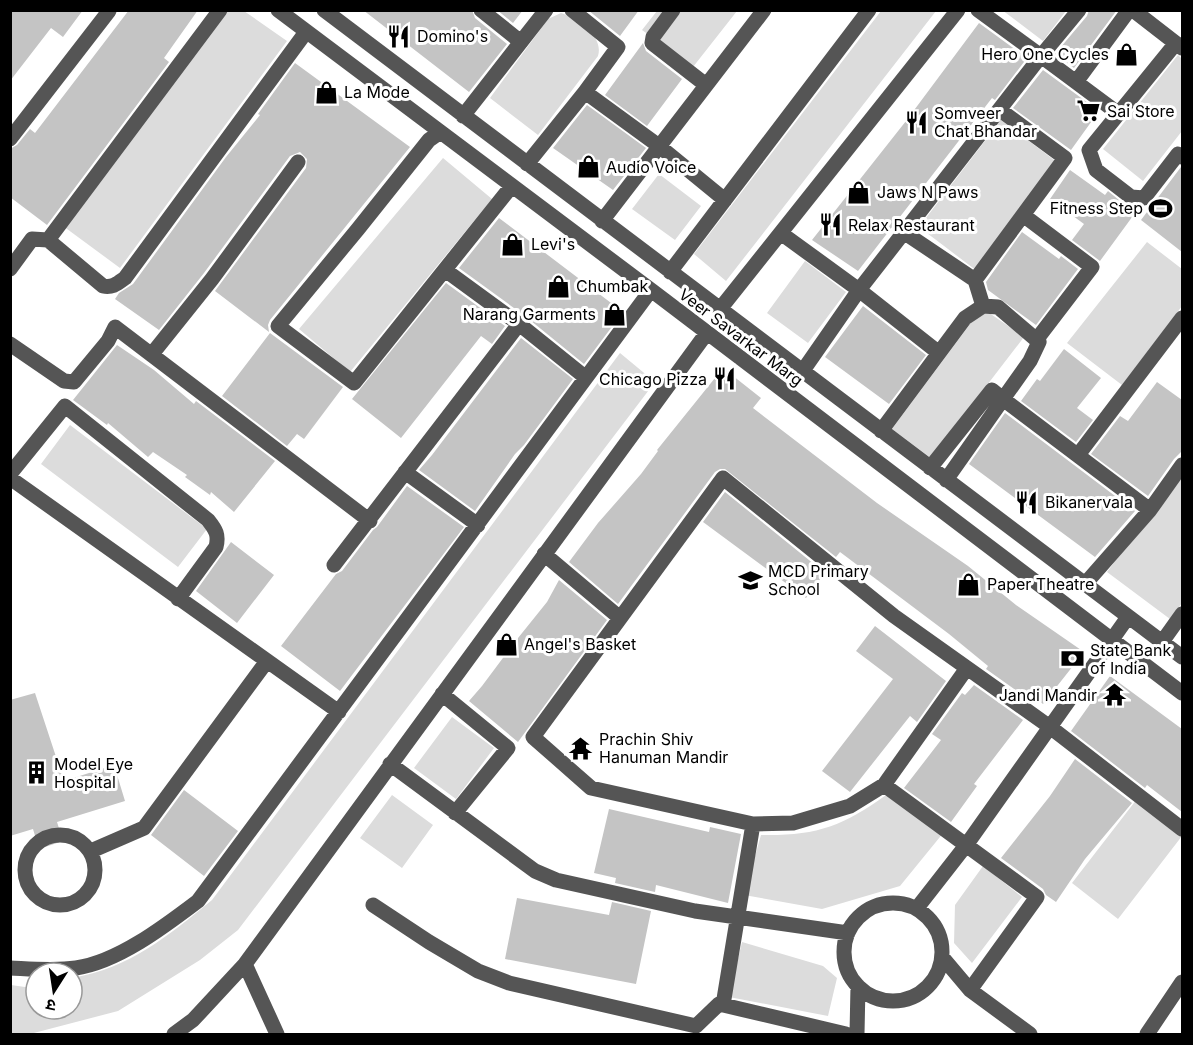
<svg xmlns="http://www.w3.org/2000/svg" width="1193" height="1045" viewBox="0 0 1193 1045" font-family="Inter,'Noto Sans Devanagari',sans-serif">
	<rect width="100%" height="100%" fill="#fff"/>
	<!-- green -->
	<path fill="#dcdcdc" d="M1002,10H1066V11L1043,41Z
		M221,11H244L287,41L120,268L63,226Z
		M657,11H737L693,67L642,30Z
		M881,11H936L726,281L694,254Z
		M561,13C578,19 604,36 598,56L538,135L490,98L548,19Z
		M1178,55L1182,59V131L1143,181L1103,149Z
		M1001,120L1058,163L977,271L919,227Z
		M443,158L492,199L350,372L299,329Z
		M659,174L701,206L675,240L632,209Z
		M1147,242L1182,269V306L1122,385L1067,343Z
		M805,261L846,292L808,343L767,313Z
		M982,308L1024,337L931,458L892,429Z
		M620,353L655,382L238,930L200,960L118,1011L30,1034L11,1033V985L25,987L36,985V1009H72V978C130,968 168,936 212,900Z
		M70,425L207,529L178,567L41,464Z
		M1182,471V603L1170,619L1107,572Z
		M452,717L494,748L456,799L414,768Z
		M392,795L433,825L402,868L360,838Z
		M886,795L944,832L900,886L822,909L744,895L761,835C815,836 842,827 886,795Z
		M1137,799L1182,836L1118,919L1072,883Z
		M983,866L1022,897L972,963L954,943L955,905Z
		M742,942L823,966L837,978L828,1016L729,997Z"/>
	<!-- building -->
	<path fill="#c4c4c4" d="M10,10H83L63,37L51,28L10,81Z
		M129,10H198L164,58L169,62L47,225L10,197V149L17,145L30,129L35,133Z
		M363,10H472L475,18L507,44L469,92Z
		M497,10H523L513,23Z
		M588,10H639L620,36Z
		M1089,10H1117L1074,68L1055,54L1087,16Z
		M979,23L1027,58L995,100L992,98L858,271L812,240L906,121Z
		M643,43L646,51L682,79L647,126L605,95Z
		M295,63L410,147L270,320L268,325L269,332L215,291L306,168L307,159L300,152L290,156L204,273L159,330L115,299L119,293L133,284L226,157L260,115L258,114Z
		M1043,70L1099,111L1071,150L1013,108Z
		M587,105L646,148L613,190L553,148Z
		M1181,167H1182V252L1141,220Z
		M1070,170L1105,195L1108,191L1125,205L1138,209L1100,261L1072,240L1084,224L1050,199Z
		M499,218L623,312L584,364L525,316L459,268Z
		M1022,232L1059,259L1061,256L1078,269L1036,325L988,290L986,282Z
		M446,283L505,326L492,344L481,336L401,438L352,399Z
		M863,306L926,355L889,404L825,357Z
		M270,333L343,387L304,439L297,434L287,446L222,396Z
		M521,338L573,379L524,445L515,454L475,511L419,470L432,455Z
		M117,345L154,370L194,404L196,401L275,461L234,512L211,492L210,495L185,477L187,475L153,452L148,457L108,423L107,425L73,400Z
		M1064,349L1101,378L1077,408L1093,420L1076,442L1021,401L1037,379L1040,381Z
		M723,368L761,398L753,408L877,503L968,566L1016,605L1084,652L1043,704L1038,700L1035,704L986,669L988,666L949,634L840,552L836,557L725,469H720L715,472L618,604L569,562L598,523L641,474L658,451L657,450Z
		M1157,382L1182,400V451L1174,459L1148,496L1091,454L1120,416L1128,421Z
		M1005,413L1135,511L1095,557L969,464Z
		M407,486L464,527L340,691L281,646L336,574L342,571L373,530L377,527Z
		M725,492L825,573L806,598L703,522Z
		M231,542L274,575L237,623L196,591Z
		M559,580L607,620L518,742L469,701L482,686L514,643L547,602Z
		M875,626L946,681L917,722L910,716L850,792L822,771L893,679L856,651Z
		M1110,676L1182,729V812L1147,785L1145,788L1071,731Z
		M974,685L1023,720L974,784L977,786L951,822L904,788L941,740L932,734L962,693L965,695Z
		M35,693L64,781L114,765L125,801L57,822L63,841L39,849L33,829L10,836V700Z
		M1075,759L1132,803L1085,859L1056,902L1046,895L1043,889L1001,858L1050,796Z
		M184,790L238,831L204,876L151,835Z
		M609,809L709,832L710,827L741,834L728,903L656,885L655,892L615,883L616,878L594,873Z
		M517,898L609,915L612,902L651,911L636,984L505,959Z"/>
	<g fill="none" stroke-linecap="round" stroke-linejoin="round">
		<!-- minor -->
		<path stroke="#555" stroke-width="15" d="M220,10L48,240L103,286C113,288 118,283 125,278L306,32
			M278,10L651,290L1182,693
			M324,10L1182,657
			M481,10L521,42
			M673,10L653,37L652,43L706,85
			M978,10L1041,56L1079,10
			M1133,10L1182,48
			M1176,43L1089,150L1096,170L1131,197L1144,198L1178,154L1182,157
			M1076,82L1129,10
			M585,92L659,146L725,200
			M1000,110L1065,158L1023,215
			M463,116L546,10
			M439,133L429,140L358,229L278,326L354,383L511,187
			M10,139L109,11
			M527,164L585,92L618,47L572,10
			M602,221L764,10
			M905,233L975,280L983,306
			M782,234L859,290L802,372
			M10,269L32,239L48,240
			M445,270L519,324L585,377
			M670,272L869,10
			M975,280L1023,215L1092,267L1037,339
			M720,309L958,10
			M10,344L64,381L74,382L108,341L115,327L370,521
			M939,353L859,290L1041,56L1119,114
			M152,354L212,279L298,162
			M881,431L965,318L983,306L998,307L1039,342L1030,361L1003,399L992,390L930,468
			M1078,455L1182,318
			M405,472L478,525
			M10,474L65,406L208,520C216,530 219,535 216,547L178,599
			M10,478L339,712
			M946,480L1003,399L1150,510
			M544,554L620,618
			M334,565L519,324
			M1085,584L1150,510L1182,465
			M1162,642L1182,614
			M967,668L884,785L850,806L793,823L753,824L591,788L533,737L723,478L894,616L1050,727L1182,829
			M442,694L508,748L455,813
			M390,764L535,871L556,880L695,911L848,933
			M884,785L1037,897L970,990
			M25 870a35 35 0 1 1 70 0a35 35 0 1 1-70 0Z
			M91,851L144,828L267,661
			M844 952a49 49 0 1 1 98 0a49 49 0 1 1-98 0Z
			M373,905L429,942L478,971L509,983L696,1026L719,1004L846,1034
			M917,908L967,844L1128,617
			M943,958L970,990L1030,1034
			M245,964L277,1034
			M10,968C32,969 55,971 76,968C118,962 165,926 198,901L651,290
			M723,1005L753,824
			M174,1034L193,1020L245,964L706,334
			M857,1034L858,986
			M1147,1034L1182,982"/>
	</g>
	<!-- icons -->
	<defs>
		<symbol id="restaurant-bare" viewBox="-9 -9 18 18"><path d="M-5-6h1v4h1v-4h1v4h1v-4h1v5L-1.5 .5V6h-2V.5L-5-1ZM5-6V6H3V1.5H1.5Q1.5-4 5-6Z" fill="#000" stroke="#fff" stroke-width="2.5" paint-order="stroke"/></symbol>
		<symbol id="shop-bare" viewBox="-9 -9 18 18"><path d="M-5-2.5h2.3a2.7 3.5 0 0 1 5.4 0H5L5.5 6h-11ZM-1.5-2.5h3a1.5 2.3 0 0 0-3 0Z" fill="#000" stroke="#fff" stroke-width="2.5" paint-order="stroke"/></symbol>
		<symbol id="supermarket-bare" viewBox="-9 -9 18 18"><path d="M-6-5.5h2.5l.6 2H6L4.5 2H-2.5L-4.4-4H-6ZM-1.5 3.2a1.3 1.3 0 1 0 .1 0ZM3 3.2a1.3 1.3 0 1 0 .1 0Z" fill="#000" stroke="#fff" stroke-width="2.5" paint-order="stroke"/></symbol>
		<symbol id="stadium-bare" viewBox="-9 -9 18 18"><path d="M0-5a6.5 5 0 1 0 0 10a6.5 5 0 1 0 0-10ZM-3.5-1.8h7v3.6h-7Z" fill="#000" stroke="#fff" stroke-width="2.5" paint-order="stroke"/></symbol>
		<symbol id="school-bare" viewBox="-9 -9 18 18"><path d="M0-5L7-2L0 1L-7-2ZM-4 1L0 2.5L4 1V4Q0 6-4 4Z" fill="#000" stroke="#fff" stroke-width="2.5" paint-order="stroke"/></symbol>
		<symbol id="bank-bare" viewBox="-9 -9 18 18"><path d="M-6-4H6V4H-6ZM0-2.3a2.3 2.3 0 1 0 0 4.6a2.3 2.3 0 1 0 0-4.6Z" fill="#000" stroke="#fff" stroke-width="2.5" paint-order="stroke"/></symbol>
		<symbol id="temple-bare" viewBox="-9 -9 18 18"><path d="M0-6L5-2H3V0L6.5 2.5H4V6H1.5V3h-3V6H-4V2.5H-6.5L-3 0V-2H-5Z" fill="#000" stroke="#fff" stroke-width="2.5" paint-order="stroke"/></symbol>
		<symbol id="building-bare" viewBox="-9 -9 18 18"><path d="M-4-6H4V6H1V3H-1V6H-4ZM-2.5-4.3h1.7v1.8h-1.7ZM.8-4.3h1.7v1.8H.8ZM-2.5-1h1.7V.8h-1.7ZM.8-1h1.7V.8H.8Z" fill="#000" stroke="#fff" stroke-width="2.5" paint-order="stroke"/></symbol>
	</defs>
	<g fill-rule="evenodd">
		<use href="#restaurant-bare" x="382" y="20" width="33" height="33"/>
		<use href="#shop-bare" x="1110" y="38" width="33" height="33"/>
		<use href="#shop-bare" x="310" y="76" width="33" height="33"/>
		<use href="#supermarket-bare" x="1072" y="94" width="33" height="33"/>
		<use href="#restaurant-bare" x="900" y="106" width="33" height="33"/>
		<use href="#shop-bare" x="572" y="150" width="33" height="33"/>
		<use href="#shop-bare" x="842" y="176" width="33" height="33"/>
		<use href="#stadium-bare" x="1144" y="192" width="33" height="33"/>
		<use href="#restaurant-bare" x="814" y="208" width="33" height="33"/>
		<use href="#shop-bare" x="496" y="228" width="33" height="33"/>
		<use href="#shop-bare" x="542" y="270" width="33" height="33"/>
		<use href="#shop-bare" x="598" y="298" width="33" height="33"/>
		<use href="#restaurant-bare" x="708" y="362" width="33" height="33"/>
		<use href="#restaurant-bare" x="1010" y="486" width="33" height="33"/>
		<use href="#school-bare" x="734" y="564" width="33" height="33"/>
		<use href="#shop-bare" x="952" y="568" width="33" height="33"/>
		<use href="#shop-bare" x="490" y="628" width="33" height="33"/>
		<use href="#bank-bare" x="1056" y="642" width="33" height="33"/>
		<use href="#temple-bare" x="1098" y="678" width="33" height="33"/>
		<use href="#temple-bare" x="564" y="732" width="33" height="33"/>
		<use href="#building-bare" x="20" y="756" width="33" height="33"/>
	</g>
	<g text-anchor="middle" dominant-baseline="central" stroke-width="6" stroke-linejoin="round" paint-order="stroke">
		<!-- poi labels -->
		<g font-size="16" fill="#000" stroke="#fff" text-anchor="start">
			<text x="417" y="36">Domino's</text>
			<text x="1109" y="54" text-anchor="end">Hero One Cycles</text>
			<text x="344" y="92">La Mode</text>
			<text x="1107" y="111">Sai Store</text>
			<text x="934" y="113">Somveer<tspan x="934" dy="18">Chat Bhandar</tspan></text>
			<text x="606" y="167">Audio Voice</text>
			<text x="877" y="192">Jaws N Paws</text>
			<text x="1143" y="208" text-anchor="end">Fitness Step</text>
			<text x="848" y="225">Relax Restaurant</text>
			<text x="531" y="244">Levi's</text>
			<text x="576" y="286">Chumbak</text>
			<text x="596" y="314" text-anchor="end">Narang Garments</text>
			<text x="707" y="379" text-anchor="end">Chicago Pizza</text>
			<text x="1045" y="502">Bikanervala</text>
			<text x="768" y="571">MCD Primary<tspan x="768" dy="18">School</tspan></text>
			<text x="987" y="584">Paper Theatre</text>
			<text x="524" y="644">Angel's Basket</text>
			<text x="1090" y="650">State Bank<tspan x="1090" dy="18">of India</tspan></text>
			<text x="1097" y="695" text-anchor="end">Jandi Mandir</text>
			<text x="599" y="739">Prachin Shiv<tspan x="599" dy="18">Hanuman Mandir</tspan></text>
			<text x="54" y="764">Model Eye<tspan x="54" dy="18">Hospital</tspan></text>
		</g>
		<!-- street labels -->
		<g font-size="16" fill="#000" stroke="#fff">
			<text transform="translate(741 337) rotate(37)">Veer Savarkar Marg</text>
		</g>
	</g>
	<!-- border -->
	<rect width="1193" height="1045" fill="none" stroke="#000000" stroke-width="24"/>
	<!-- north arrow -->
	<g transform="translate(54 991) rotate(192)"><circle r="28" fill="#ffffff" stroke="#999999" stroke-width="1.5"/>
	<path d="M0-4.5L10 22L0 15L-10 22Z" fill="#000000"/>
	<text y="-9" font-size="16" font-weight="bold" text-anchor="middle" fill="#000000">उ</text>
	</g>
</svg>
